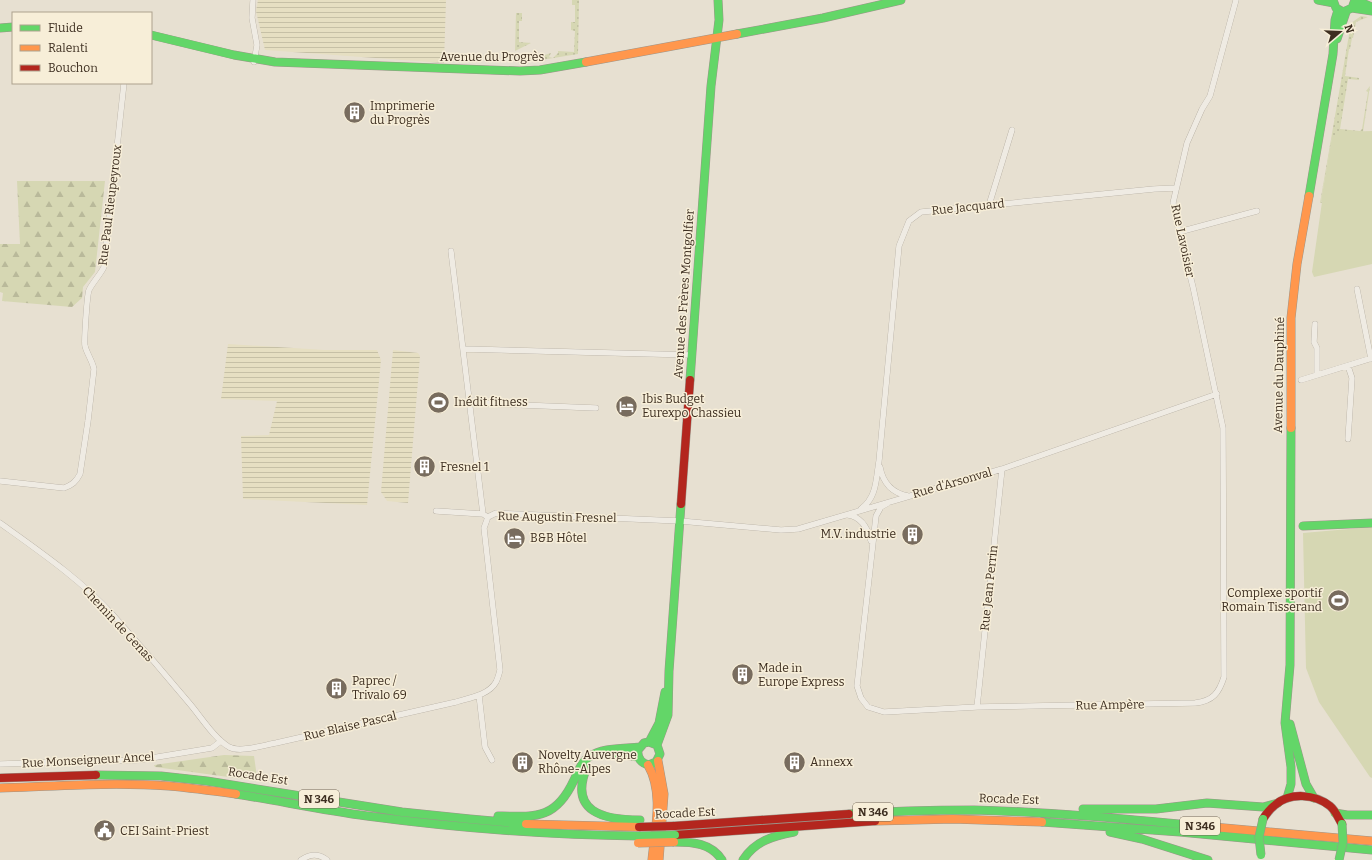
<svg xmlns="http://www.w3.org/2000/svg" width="1372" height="860" viewBox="0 0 1372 860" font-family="Bitter,serif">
	<defs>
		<pattern id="farmland-rules" width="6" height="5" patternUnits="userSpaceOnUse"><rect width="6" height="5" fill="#e6dfc2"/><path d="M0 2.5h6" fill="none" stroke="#c6c0a6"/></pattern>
		<pattern id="grass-dots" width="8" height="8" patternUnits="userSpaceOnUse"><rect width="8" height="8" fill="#d6d7b3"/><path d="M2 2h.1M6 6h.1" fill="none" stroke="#b9b99a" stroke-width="1.8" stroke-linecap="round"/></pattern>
		<pattern id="forest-firs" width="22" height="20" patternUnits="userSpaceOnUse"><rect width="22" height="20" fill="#d6d7b3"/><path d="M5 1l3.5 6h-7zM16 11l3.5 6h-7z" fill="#b9b99a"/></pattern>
	</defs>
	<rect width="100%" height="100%" fill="#e7e0d1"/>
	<!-- farmland -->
	<path fill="url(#farmland-rules)" d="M258,0H446L444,63L265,50L256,11Z
		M228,344L325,350H377L381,360L367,505L243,499L241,436L269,435L277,401L221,399Z
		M393,350L418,353L420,356L408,503L387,501L381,492Z"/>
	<!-- grass -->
	<path fill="url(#grass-dots)" d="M572,0H579L578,54L535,61L534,59H532V61L522,59L524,57L528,59L529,56L533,55L535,58L551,53L549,57L553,58L558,53V51L574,52L575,31L571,30V22H575V5H572Z
		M516,13H522V21H519V42L531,43L515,51Z
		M1361,16L1368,17L1356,22L1353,38H1352L1350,49H1349L1345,76L1359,78V80L1348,79L1340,129L1360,131L1362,129L1368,92L1366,91L1370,86L1363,132H1340L1339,137L1332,138L1321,201L1322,203H1320L1351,23Z"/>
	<!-- forest -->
	<path fill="url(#forest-firs)" d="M17,181H105L95,272L83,287L82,298L72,307L2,301L3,293L0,292V244H20Z
		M224,755L254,756L257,777V781L155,767L154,765Z"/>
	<!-- green -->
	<path fill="#d6d7b3" d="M1372,131V264L1314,277L1312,272L1322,202L1321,201L1332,137H1339V132Z
		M1372,527V778L1370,777L1319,702L1306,668L1303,533Z"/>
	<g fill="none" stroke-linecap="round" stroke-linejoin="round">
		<defs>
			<path id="street" d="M253,0L252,18L257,45L254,62
				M989,205L1012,130
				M1179,232L1257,211
				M451,251L483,514
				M1357,289L1371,359
				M1315,324L1314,342L1317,348V375
				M464,349L692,355
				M1301,380L1372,358
				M470,403L596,408
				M1348,439L1352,378L1348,366
				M880,467C883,483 892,493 908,496
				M0,481L64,488C72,485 76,482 80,474L88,421L94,369C92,360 87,354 85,346C84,341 87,295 89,290C93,282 100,275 104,267L124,83
				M888,503L881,507L876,516L857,686L861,698L868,707L884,712L977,707L1195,703C1213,701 1219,693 1224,677L1223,428L1193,287L1179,232L1173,203L1187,143L1202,109L1210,96L1236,0
				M861,509C877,497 876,479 879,461L899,246L909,221L921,212L1154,189L1176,188
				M436,511L483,514L486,516
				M848,515C862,517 868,529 871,541
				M488,517L496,513L515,514L680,521L781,530L798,529L1002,469L1217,394
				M0,523C39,551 80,579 113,615C139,644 165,674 190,704C201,717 214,738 229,747C240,753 264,745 276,743L456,702C469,698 489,695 496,682C498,678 499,674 500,670L484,528L488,517
				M479,695L485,747L492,760
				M977,707L1002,469
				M0,764L139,760L212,748L221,741
				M301,860C310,854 318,853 327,860"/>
			<path id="fast" d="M1318,0L1334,3
				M1333,0L1336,8L1343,12L1352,8L1355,0
				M1355,0L1372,7
				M1352,8L1372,11
				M0,28L13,27
				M737,34L823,18L901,0
				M151,35L234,55L275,62L520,71L540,70L586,62
				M1337,39L1346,12
				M1309,196L1333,54L1335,20L1338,10
				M690,380L711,86L719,20L718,0
				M1303,526L1372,523
				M1290,724L1306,784L1314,798
				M649,742L657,745L660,754L656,762L649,765C641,763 637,758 638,750L644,743L649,742L659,723L665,692
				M657,745L668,715L669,671L681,504
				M617,754L638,757
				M587,767C568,812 604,820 640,820
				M96,775L161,776L207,781L402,812L470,819L526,824
				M236,794C280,801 323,810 367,816C457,828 548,835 639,836
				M1287,798L1291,784V767L1285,723L1290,665L1291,428
				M1083,809H1156L1207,803L1263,807L1278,803
				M1335,813L1347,815H1372
				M849,814C891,811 932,810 974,810C1050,812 1127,819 1202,826
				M498,816C537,817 556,819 574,780C578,772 581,762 589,757C603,747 624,749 640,747
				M1042,822L1180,832L1372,850
				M1110,832L1142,839L1208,860
				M674,842C693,842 711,843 722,860
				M743,860C755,841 773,836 794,832"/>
			<path id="slow" d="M586,62L737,34
				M1291,428V318L1297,264L1309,196
				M658,761L664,794L659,860
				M648,765C664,793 655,829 652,860
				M0,788C56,786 113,782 169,786C191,788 214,791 236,794
				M875,821L953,819L1042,822
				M526,824L639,827
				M1202,826L1372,841"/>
			<path id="jam" d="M681,504L690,380
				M0,778L96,775
				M1263,819C1266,814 1270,809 1275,805C1290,792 1315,794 1330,806C1336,811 1338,818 1342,824
				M674,826L849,814
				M675,835L875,821"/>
		</defs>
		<!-- street casing -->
		<use href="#street" stroke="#ada599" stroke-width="6"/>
		<!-- fast casing -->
		<use href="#fast" stroke="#9c958a" stroke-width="9"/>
		<!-- slow casing -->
		<use href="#slow" stroke="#9c958a" stroke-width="9"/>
		<!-- jam casing -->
		<use href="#jam" stroke="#9c958a" stroke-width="9"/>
		<!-- street -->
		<use href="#street" stroke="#efebe3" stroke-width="5.5"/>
		<!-- fast -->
		<use href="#fast" stroke="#63d668" stroke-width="8"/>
		<!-- slow -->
		<use href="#slow" stroke="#ff974d" stroke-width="8"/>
		<!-- jam -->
		<use href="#jam" stroke="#b3261e" stroke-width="8"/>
		<defs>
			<path id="fast-bridge" d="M639,836L675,835
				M1261,855L1259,837L1263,819
				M1339,860L1343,842L1342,824"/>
			<path id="slow-bridge" d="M638,843L674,842"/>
			<path id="jam-bridge" d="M639,827L674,826"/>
		</defs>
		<!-- fast-bridge casing -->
		<use href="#fast-bridge" stroke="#9c958a" stroke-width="9" stroke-linecap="butt"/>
		<!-- slow-bridge casing -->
		<use href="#slow-bridge" stroke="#9c958a" stroke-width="9" stroke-linecap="butt"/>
		<!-- jam-bridge casing -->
		<use href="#jam-bridge" stroke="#9c958a" stroke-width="9" stroke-linecap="butt"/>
		<!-- fast-bridge -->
		<use href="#fast-bridge" stroke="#63d668" stroke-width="8"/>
		<!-- slow-bridge -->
		<use href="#slow-bridge" stroke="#ff974d" stroke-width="8"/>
		<!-- jam-bridge -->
		<use href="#jam-bridge" stroke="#b3261e" stroke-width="8"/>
	</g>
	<!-- icons -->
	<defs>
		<symbol id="building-disc" viewBox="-11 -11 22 22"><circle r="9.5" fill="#786c5e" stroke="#f7eed8"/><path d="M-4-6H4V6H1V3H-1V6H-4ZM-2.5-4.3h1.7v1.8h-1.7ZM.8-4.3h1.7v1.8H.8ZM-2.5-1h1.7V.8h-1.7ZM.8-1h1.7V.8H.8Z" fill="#fff"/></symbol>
		<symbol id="stadium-disc" viewBox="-11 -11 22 22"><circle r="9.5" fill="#786c5e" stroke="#f7eed8"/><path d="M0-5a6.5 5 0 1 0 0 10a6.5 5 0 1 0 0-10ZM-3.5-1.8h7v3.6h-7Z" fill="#fff"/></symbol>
		<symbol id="hotel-disc" viewBox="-11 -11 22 22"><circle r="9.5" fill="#786c5e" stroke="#f7eed8"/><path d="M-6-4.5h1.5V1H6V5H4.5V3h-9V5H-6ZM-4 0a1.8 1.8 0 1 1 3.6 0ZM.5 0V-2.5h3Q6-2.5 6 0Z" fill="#fff"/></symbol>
		<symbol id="civic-disc" viewBox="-11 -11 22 22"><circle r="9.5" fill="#786c5e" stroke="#f7eed8"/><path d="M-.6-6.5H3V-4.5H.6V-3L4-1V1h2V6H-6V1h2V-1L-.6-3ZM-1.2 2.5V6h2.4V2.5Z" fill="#fff"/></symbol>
	</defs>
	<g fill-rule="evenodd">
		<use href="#building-disc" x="342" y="100" width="25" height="25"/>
		<use href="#stadium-disc" x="426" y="390" width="25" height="25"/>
		<use href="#hotel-disc" x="614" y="394" width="25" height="25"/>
		<use href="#building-disc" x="412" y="454" width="25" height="25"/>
		<use href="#building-disc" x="900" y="522" width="25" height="25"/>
		<use href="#hotel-disc" x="502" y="526" width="25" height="25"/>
		<use href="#stadium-disc" x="1326" y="588" width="25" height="25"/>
		<use href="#building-disc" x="730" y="662" width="25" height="25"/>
		<use href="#building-disc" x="324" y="676" width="25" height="25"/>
		<use href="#building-disc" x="510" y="750" width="25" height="25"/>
		<use href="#building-disc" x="782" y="750" width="25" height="25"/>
		<use href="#civic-disc" x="92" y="818" width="25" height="25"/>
	</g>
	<g text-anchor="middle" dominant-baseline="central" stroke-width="3" stroke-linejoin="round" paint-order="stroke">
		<!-- shield labels -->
		<g fill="#f7eed8" stroke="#756857" stroke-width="1">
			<rect x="299" y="790" width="40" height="18" rx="3"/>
			<rect x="853" y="803" width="40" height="18" rx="3"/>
			<rect x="1180" y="817" width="40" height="18" rx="3"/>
		</g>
		<g font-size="11" font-weight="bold" fill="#3d2e20">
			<text x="319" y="799">N 346</text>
			<text x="873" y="812">N 346</text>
			<text x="1200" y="826">N 346</text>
		</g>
		<!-- street labels -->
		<g font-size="12" fill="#3d2e20" stroke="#f7eed8">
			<text x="492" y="57">Avenue du Progrès</text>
			<text transform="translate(110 205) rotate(-83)">Rue Paul Rieupeyroux</text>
			<text transform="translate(968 207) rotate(-6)">Rue Jacquard</text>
			<text transform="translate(1183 241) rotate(78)">Rue Lavoisier</text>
			<text transform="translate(684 294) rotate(-86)">Avenue des Frères Montgolfier</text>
			<text transform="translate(1279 375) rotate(-89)">Avenue du Dauphiné</text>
			<text transform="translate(952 483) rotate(-16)">Rue d'Arsonval</text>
			<text transform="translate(557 517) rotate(1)">Rue Augustin Fresnel</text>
			<text transform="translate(989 588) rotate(-84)">Rue Jean Perrin</text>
			<text transform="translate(118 624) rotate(47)">Chemin de Genas</text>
			<text transform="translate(1110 705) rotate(-1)">Rue Ampère</text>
			<text transform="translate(350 726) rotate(-13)">Rue Blaise Pascal</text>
			<text transform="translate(88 760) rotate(-3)">Rue Monseigneur Ancel</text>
			<text transform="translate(258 776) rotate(9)">Rocade Est</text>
			<text transform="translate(1009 799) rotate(2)">Rocade Est</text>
			<text transform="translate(685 813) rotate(-3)">Rocade Est</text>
		</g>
		<!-- poi labels -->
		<g font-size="12" fill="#3d2e20" stroke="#f7eed8" text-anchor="start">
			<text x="370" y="106">Imprimerie<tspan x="370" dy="14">du Progrès</tspan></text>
			<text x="642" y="399">Ibis Budget<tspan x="642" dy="14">Eurexpo Chassieu</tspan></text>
			<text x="454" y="402">Inédit fitness</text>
			<text x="440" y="467">Fresnel 1</text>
			<text x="896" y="534" text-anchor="end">M.V. industrie</text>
			<text x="530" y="538">B&amp;B Hôtel</text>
			<text x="1322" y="593" text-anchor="end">Complexe sportif<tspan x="1322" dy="14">Romain Tisserand</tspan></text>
			<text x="758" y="668">Made in<tspan x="758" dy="14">Europe Express</tspan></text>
			<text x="352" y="681">Paprec /<tspan x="352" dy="14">Trivalo 69</tspan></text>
			<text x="538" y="755">Novelty Auvergne<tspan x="538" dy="14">Rhône-Alpes</tspan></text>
			<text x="810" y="762">Annexx</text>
			<text x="120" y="831">CEI Saint-Priest</text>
		</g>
	</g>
	<!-- legend -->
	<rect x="12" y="12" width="140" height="72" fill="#f7eed8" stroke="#ada18e"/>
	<rect x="20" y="25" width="20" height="6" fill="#63d668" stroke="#ada18e"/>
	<text x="48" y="32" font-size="12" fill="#3d2e20">Fluide</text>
	<rect x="20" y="45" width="20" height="6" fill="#ff974d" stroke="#ada18e"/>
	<text x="48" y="52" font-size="12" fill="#3d2e20">Ralenti</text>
	<rect x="20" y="65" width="20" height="6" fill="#b3261e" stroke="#ada18e"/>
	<text x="48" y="72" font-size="12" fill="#3d2e20">Bouchon</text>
	<!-- north arrow -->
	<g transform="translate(1340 32) rotate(71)" stroke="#f7eed8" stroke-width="3" paint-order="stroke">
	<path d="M0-3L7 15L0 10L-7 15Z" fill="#3d2e20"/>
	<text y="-6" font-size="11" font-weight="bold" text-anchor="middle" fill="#3d2e20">N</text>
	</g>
</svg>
